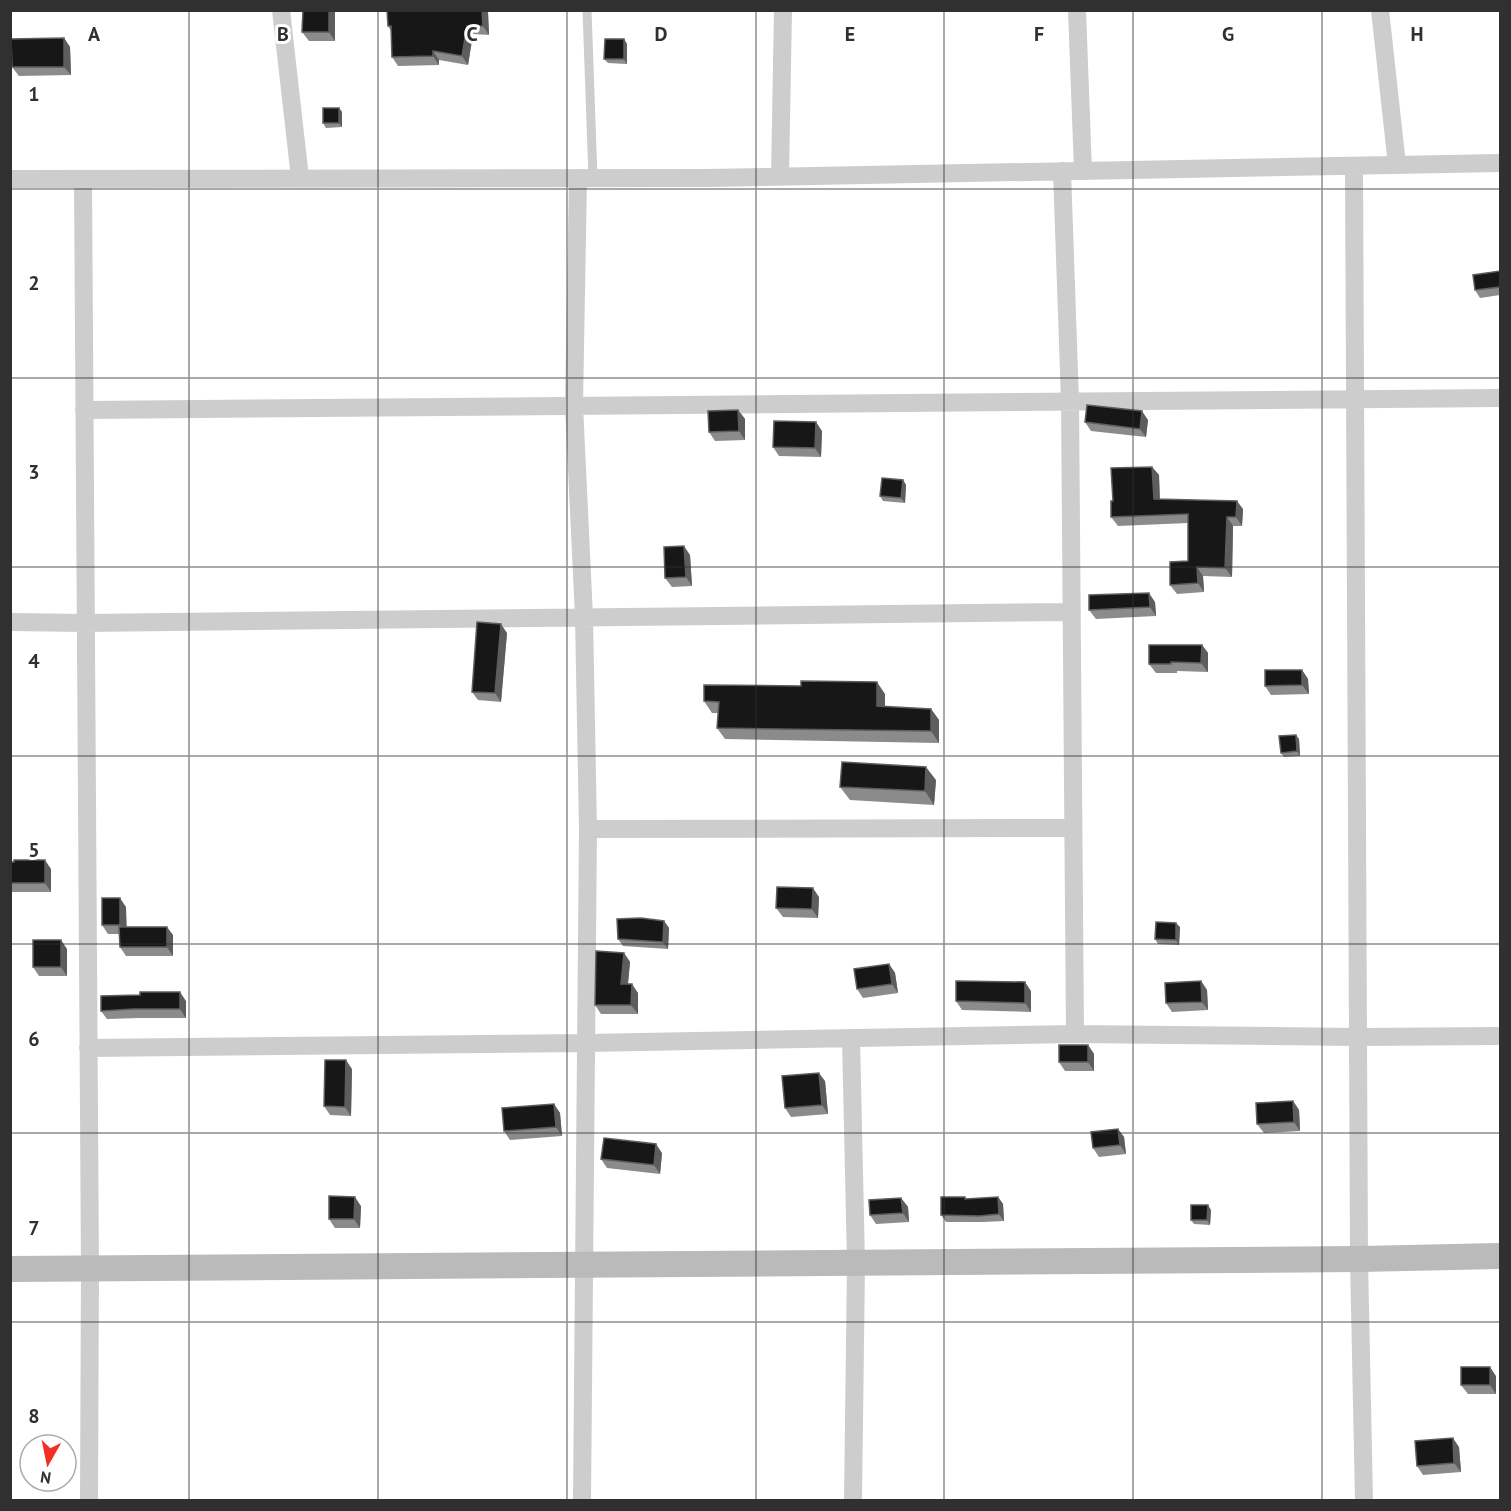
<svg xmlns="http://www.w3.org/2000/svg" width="1511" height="1511" viewBox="0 0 1511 1511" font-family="'PT Sans',sans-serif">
	<rect width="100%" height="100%" fill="#fff"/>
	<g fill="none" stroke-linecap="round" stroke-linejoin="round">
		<!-- lane -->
		<path stroke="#cdcdcd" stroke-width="9" d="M587,10L593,178"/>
		<!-- street -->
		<path stroke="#cdcdcd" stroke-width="18" d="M281,10L300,178
			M1077,10L1083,171
			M1380,10L1397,165
			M1354,166L1359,1259L1364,1500
			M1062,171L1070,401L1075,1034
			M780,176L783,10
			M578,178L574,405L584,617L588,829L582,1500
			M10,179L706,178L1500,163
			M83,179L90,1269L89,1500
			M84,410L1500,398
			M10,622L85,623L1072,612
			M588,829L1073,828
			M851,1038L856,1263L853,1500
			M88,1048L587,1043L1075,1034L1358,1037L1500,1036"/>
		<!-- secondary -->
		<path stroke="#bababa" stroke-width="26" d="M10,1269L1359,1259L1500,1256"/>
	</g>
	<!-- wall -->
	<path fill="#8b8b8b" d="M303,10H335V41H309L302,32Z
		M387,10H487L488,12L489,35L473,34L468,65L439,60V65L398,66L392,57L391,31L388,26Z
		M64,38L70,47L71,75L19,76L12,67Z
		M624,39L627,44V64L608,63L604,59Z
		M339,108L342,112V127L326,128L323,123Z
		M1500,271V295L1480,298L1475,290Z
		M738,410L745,419V440L715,441L709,432Z
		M1148,420L1146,437L1091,431L1085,422Z
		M822,431L821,457L779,456L773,447Z
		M1152,467L1159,475L1160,499L1243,509L1242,526H1233L1232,577L1203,576L1204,592L1177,594L1170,585L1188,561V523L1118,526L1111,517Z
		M903,480L906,485L905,503L883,501L880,496Z
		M690,555L692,586L672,587L665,578Z
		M1155,602L1156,616L1096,619L1089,610Z
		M507,633L501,702L478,700L472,692Z
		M1202,645L1208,653V672L1177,671V673H1156L1149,664Z
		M1302,670L1308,679L1309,694L1271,695L1265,686Z
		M885,694V707L931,709L939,720V743L725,739L717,728L718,713H712L704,701Z
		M1299,739L1300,756L1284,757L1281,753Z
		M936,780L934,805L850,800L840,787Z
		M10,862L51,869V892H10Z
		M819,897L818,918L783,917L776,908Z
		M126,907V927L173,935V956H126L120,947V934H108L102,925Z
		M664,921L669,928L668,949L623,946L618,939Z
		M1180,927L1179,945L1158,944L1155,939Z
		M67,949V976H39L33,967Z
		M624,953L630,962L628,984L638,993V1014H601L595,1005Z
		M889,964L895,973L898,993L863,998L857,989Z
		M1201,981L1207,990L1208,1010L1172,1012L1166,1003Z
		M1031,991V1012L962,1010L956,1001Z
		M186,1001V1018H140L107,1019L101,1011Z
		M1088,1045L1094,1054V1071H1065L1059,1062Z
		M352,1069L351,1116L330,1115L324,1106Z
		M825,1081L828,1114L791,1117L785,1108Z
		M1293,1101L1299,1110L1300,1131L1264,1133L1257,1124Z
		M554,1104L560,1113L562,1136L510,1140L504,1131Z
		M1118,1129L1124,1137L1126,1154L1099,1157L1093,1148Z
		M662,1153L660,1174L607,1168L601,1159Z
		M965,1197L966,1199L998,1197L1003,1204L1004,1221L983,1222H946L941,1215Z
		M901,1198L908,1207L909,1222L876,1224L870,1215Z
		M361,1206L360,1228H335L329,1219Z
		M1211,1210L1210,1225L1194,1224L1191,1220Z
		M1496,1376V1394H1468L1461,1385Z
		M1459,1447L1461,1472L1423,1475L1417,1466Z"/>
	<!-- shaded-wall -->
	<path fill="#5d5d5d" d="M329,10H335V41L329,32Z
		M482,10H487L488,12L489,35L483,26Z
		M467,26L473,34L468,65L462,56Z
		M64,38L70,47L71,75L64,67Z
		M624,39L627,44V64L624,59Z
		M433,51L439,60V65L433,56Z
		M339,108L342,112V127L339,123Z
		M738,410L745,419V440L739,431Z
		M1142,411L1148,420L1146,437L1140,429Z
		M816,422L822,431L821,457L815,448Z
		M1152,467L1159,475L1160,508L1154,499Z
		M903,480L906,485L905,503L901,498Z
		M1237,501L1243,509L1242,526L1236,517Z
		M1227,517L1233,526L1232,577L1225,568Z
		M684,546L690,555L692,586L686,577Z
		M1197,567L1203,576L1204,592L1198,583Z
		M1149,593L1155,602L1156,616L1150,607Z
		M501,624L507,633L501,702L495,693Z
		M1202,645L1208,653V672L1201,663Z
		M1302,670L1308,679L1309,694L1302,685Z
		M877,682L885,694V718L877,706Z
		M931,709L939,720V743L931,731Z
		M1296,735L1299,739L1300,756L1297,751Z
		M926,767L936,780L934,805L925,791Z
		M45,860L51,869V892L45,883Z
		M813,888L819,897L818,918L812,909Z
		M120,898L126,907L127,934L120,925Z
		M664,921L669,928L668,949L663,942Z
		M1176,923L1180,927L1179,945L1176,940Z
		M167,927L173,935V956L167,947Z
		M61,940L67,949V976L61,967Z
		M624,953L630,962L627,993L621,984Z
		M889,964L895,973L898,993L892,984Z
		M1201,981L1207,990L1208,1010L1202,1002Z
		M1025,982L1031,991V1012L1025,1003Z
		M632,984L638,993V1014L631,1005Z
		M180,992L186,1001V1018L180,1009Z
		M1088,1045L1094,1054V1071L1088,1062Z
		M346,1060L352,1069L351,1116L345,1107Z
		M819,1073L825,1081L828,1114L822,1105Z
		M1293,1101L1299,1110L1300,1131L1294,1122Z
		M554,1104L560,1113L562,1136L556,1127Z
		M1118,1129L1124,1137L1126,1154L1120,1145Z
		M656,1144L662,1153L660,1174L654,1165Z
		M355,1197L361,1206L360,1228L354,1219Z
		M998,1197L1003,1204L1004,1221L999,1214Z
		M901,1198L908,1207L909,1222L903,1213Z
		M1208,1205L1211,1210L1210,1225L1207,1220Z
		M1490,1367L1496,1376V1394L1490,1385Z
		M1453,1438L1459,1447L1461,1472L1454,1463Z"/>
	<!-- building -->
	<path fill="#171717" stroke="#5d5d5d" stroke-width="1.5" d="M303,10H329V32H302Z
		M387,10H482L483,26H467L462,56L433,51V56L392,57L391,26H388Z
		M64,38V67H12L11,39Z
		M605,39H624V59H604Z
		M323,108H339V123H323Z
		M1500,271V287L1475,290L1473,275Z
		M1087,405L1142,411L1140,429L1085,422Z
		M738,410L739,431L709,432L708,411Z
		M774,421L816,422L815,448L773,447Z
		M1152,467L1154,499L1237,501L1236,517H1227L1225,568L1197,567L1198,583L1170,585V562L1188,561V514L1111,517V501H1113L1111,468Z
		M882,478L903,480L901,498L880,496Z
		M684,546L686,577L665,578L664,547Z
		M1149,593L1150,607L1089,610V595Z
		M477,622L501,624L495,693L472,692Z
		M1149,645H1202L1201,663L1171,662V664H1149Z
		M1265,670H1302V685L1265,686Z
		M801,681L877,682V706L931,709V731L717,728L719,702L704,701V685L801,686Z
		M1296,735L1297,751L1281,753L1279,736Z
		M842,762L926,767L925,791L840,787Z
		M14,860H45V883H10V862H14Z
		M777,887L813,888L812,909L776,908Z
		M102,898H120V925H102Z
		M641,918L664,921L663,942L618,939L617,919Z
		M1156,922L1176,923V940L1155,939Z
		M119,927H167V947H120Z
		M33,940H61V967H33Z
		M596,951L624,953L621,984H632L631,1005H595Z
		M889,964L892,984L857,989L854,969Z
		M956,981L1025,982V1003L956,1001Z
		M1201,981L1202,1002L1166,1003L1165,983Z
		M140,992H180V1009H133L101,1011V996L140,995Z
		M1059,1045H1088V1062H1059Z
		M325,1060H346L345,1107L324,1106Z
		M819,1073L822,1105L785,1108L782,1076Z
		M1293,1101L1294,1122L1257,1124L1256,1103Z
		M554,1104L556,1127L504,1131L502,1108Z
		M1118,1129L1120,1145L1093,1148L1091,1132Z
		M604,1138L656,1144L654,1165L601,1159Z
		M329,1196L355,1197L354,1219H329Z
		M941,1197H965V1199L998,1197L999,1214L979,1216L941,1215Z
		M901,1198L903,1213L870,1215L869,1200Z
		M1191,1205H1208L1207,1220H1191Z
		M1461,1367H1490V1385H1461Z
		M1453,1438L1454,1463L1417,1466L1415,1441Z"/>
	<!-- grid -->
	<path fill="none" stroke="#303030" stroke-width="1.5" stroke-opacity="0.55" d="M189,10V1500M378,10V1500M567,10V1500M756,10V1500M944,10V1500M1133,10V1500M1322,10V1500M10,189H1500M10,378H1500M10,567H1500M10,756H1500M10,944H1500M10,1133H1500M10,1322H1500"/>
	<g font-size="20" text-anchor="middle" font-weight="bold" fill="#303030" stroke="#fff" stroke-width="6" stroke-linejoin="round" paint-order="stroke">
		<text x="94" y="41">A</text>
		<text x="283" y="41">B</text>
		<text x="472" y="41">C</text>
		<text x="661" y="41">D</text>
		<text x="850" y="41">E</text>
		<text x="1039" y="41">F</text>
		<text x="1228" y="41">G</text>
		<text x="1417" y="41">H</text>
		<text x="34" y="101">1</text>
		<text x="34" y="290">2</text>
		<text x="34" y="479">3</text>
		<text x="34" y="668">4</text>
		<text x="34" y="857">5</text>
		<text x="34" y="1046">6</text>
		<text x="34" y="1235">7</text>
		<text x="34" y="1423">8</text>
	</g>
	<!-- border -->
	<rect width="1511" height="1511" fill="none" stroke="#303030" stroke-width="24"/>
	<!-- north arrow -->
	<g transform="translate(48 1463) rotate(189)"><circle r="28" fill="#ffffff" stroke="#acacac" stroke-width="1.5"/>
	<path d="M0-4.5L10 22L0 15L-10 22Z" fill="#f32e26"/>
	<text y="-9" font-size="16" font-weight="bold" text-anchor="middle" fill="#303030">N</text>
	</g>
</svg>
